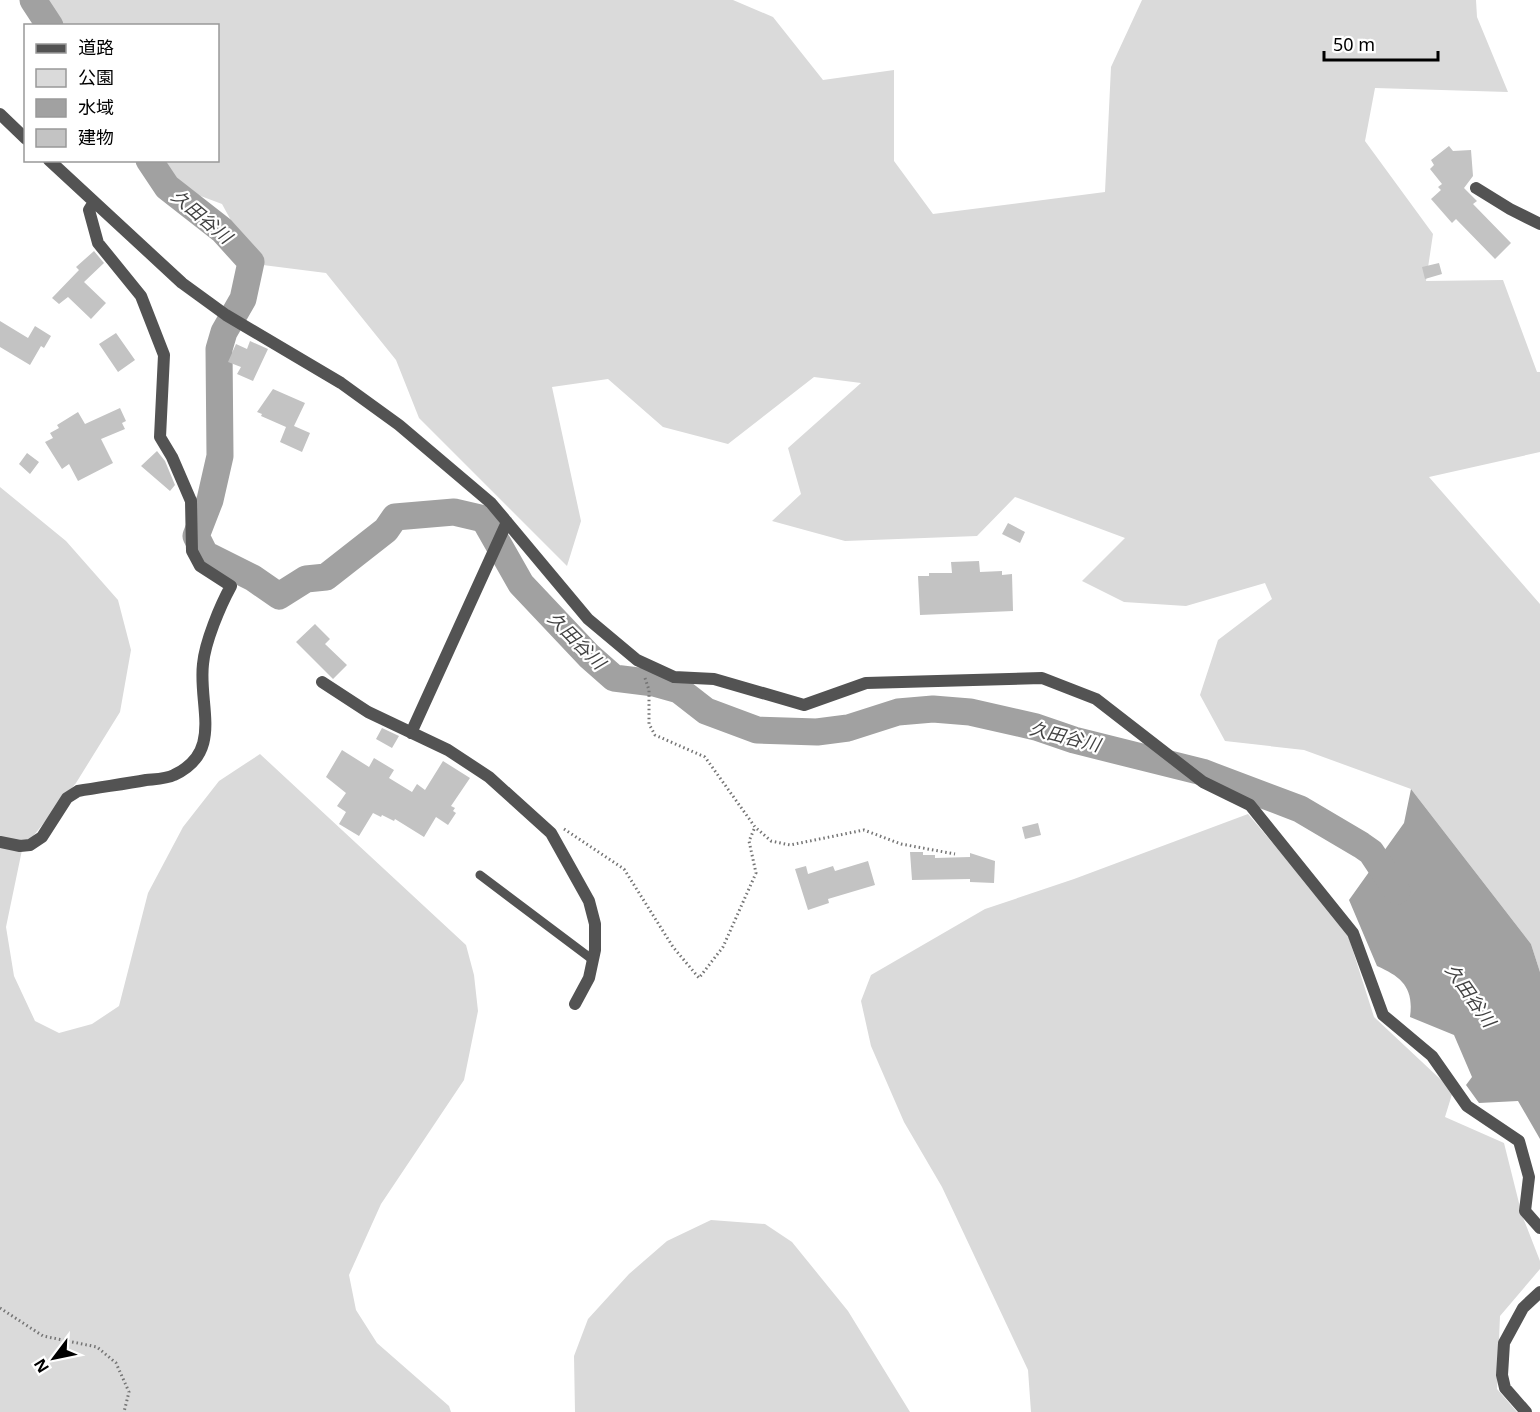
<svg xmlns="http://www.w3.org/2000/svg" width="1540" height="1412" viewBox="0 0 1540 1412" font-family="'Noto Sans','Noto Sans JP',sans-serif">
	<rect width="100%" height="100%" fill="#fff"/>
	<!-- green -->
	<path fill="#dadada" d="M27,0H733L773,17L823,80L894,70V161L933,214L1105,192L1111,67L1142,0H1476L1477,17L1508,92L1375,88L1365,141L1433,234L1426,281L1503,280L1537,372H1540V452L1429,477L1540,604V972L1531,944L1411,789L1304,750L1225,741L1200,695L1218,640L1272,599L1265,583L1186,606L1124,602L1082,581L1125,538L1015,497L977,536L845,541L772,521L801,494L788,448L861,383L814,377L728,444L663,427L608,379L552,387L581,521L567,566L419,418L396,360L326,273L255,264L222,204L174,186L155,161L218,160V26L57,25L33,10Z
		M0,487L66,541L118,600L131,650L120,712L76,783L22,850L6,927L14,976L35,1021L59,1033L92,1024L119,1006L148,893L183,827L219,781L260,754L466,945L474,975L478,1011L464,1080L381,1204L349,1275L356,1310L377,1343L449,1406L451,1412H0Z
		M1248,814L1346,929L1374,1017L1453,1091L1445,1117L1504,1143L1522,1215L1540,1261V1269L1500,1316L1497,1389L1517,1412H1031L1028,1370L942,1187L904,1122L871,1046L861,1001L871,975L985,909L1074,879Z
		M711,1220L765,1224L792,1242L848,1311L910,1412H575L574,1356L588,1319L629,1274L667,1241Z"/>
	<!-- water -->
	<path fill="#a1a1a1" d="M1411,789L1531,944L1540,972V1139L1518,1101L1479,1103L1466,1085L1472,1077L1454,1035L1410,1017C1414,988 1402,977 1377,966L1349,900L1404,823Z"/>
	<g fill="none" stroke-linecap="round" stroke-linejoin="round">
		<!-- river -->
		<path stroke="#a1a1a1" stroke-width="27" d="M33,0L50,26
			M149,160L167,187L222,230L251,262L243,299L224,332L219,349L220,456L210,500L196,536L205,554L253,578L279,596L306,579L326,577L386,530L395,517L454,512L484,519L521,584L589,656L614,678L654,683L679,690L706,711L757,730L817,732L848,728L898,712L933,709L970,712L1036,727L1074,740L1202,772L1300,809L1361,845L1371,852L1397,891"/>
	</g>
	<!-- building -->
	<path fill="#c3c3c3" d="M1449,146L1453,151L1471,150L1473,176L1464,188L1477,201L1473,204L1511,243L1495,259L1456,219L1452,223L1431,199L1441,190L1438,187L1442,184L1430,169L1434,165L1431,160Z
		M94,251L104,263L84,282L106,303L91,319L68,297L59,304L52,298L79,270L76,267Z
		M1439,263L1442,274L1425,279L1422,267Z
		M0,321L28,338L35,326L51,336L44,348L41,346L30,365L0,347Z
		M116,333L135,360L118,372L99,344Z
		M250,341L268,349L253,381L237,374L241,367L228,362L236,344L247,349Z
		M273,389L305,403L294,426L310,433L302,452L280,442L286,427L261,416L262,414L257,412Z
		M120,408L126,421L122,423L125,429L101,439L113,463L78,481L69,464L62,469L45,442L53,438L50,433L59,428L57,425L78,412L85,424Z
		M157,451L165,461L175,485L170,491L141,466Z
		M27,453L39,462L30,474L19,464Z
		M1008,523L1025,532L1020,543L1002,534Z
		M979,561L980,572L1002,571V575L1012,574L1013,611L920,615L918,576H929V573H952L951,562Z
		M315,624L330,639L325,644L347,665L333,679L296,642Z
		M382,728L399,736L392,748L376,739Z
		M342,750L369,767L374,758L394,770L389,778L412,792L417,784L425,790L443,761L470,778L451,806L455,808L453,811L456,813L448,825L436,817L424,837L395,819L394,821L382,815L381,817L373,813L359,836L339,824L346,812L337,806L346,793L326,777Z
		M1038,823L1041,835L1025,839L1022,827Z
		M910,852H923V855H935V858L970,857V853L995,861L994,883L970,882V879L912,880Z
		M868,861L875,885L828,899L829,903L808,910L795,869L806,866L808,874L833,866L835,871Z"/>
	<g fill="none" stroke-linecap="round" stroke-linejoin="round">
		<!-- path -->
		<path stroke="#757575" stroke-width="3" stroke-dasharray="1.5 3" stroke-linecap="butt" d="M645,678L649,690V724L655,735L705,757L755,827L771,841L790,845L864,830L901,844L955,854
			M564,829L624,869L673,947L699,978L723,947L756,873L749,841L755,827
			M0,1308L43,1336L97,1347L116,1363L129,1392L124,1412"/>
		<!-- lane -->
		<path stroke="#535353" stroke-width="9" d="M480,875L593,960"/>
		<!-- street -->
		<path stroke="#535353" stroke-width="12" d="M0,114L26,139
			M49,160L182,283L226,315L341,383L399,425L491,503L588,619L637,660L674,677L714,679L804,705L866,683L1042,678L1096,699L1203,782L1250,805L1353,933L1383,1015L1432,1056L1467,1106L1519,1141L1529,1177L1525,1211L1540,1228
			M1476,188L1510,209L1540,224
			M322,682L368,712L448,750L489,777L551,833L589,901L595,924V950L589,978L575,1004
			M411,733L507,522
			M0,842L20,846L30,845L42,837L67,798L78,791C101,787 124,784 146,780C155,779 166,779 174,775C224,752 198,705 203,664C205,642 220,606 231,586L200,566L192,551L191,501L172,457L160,437L164,355L141,296L98,243L89,210L94,202
			M1526,1412L1505,1388L1502,1375L1504,1343L1523,1308L1540,1292"/>
	</g>
	<g text-anchor="middle" dominant-baseline="central" stroke-width="4.5" stroke-linejoin="round" paint-order="stroke">
		<!-- water labels -->
		<g font-size="18" font-style="italic" fill="#424242" stroke="#fff">
			<text transform="translate(202 216) rotate(40)">久田谷川</text>
			<text transform="translate(577 640) rotate(45)">久田谷川</text>
			<text transform="translate(1065 736) rotate(14)">久田谷川</text>
			<text transform="translate(1471 995) rotate(55)">久田谷川</text>
		</g>
	</g>
	<!-- legend -->
	<rect x="24" y="24" width="195" height="138" fill="#ffffff" stroke="#999999" stroke-width="1.5"/>
	<rect x="36" y="44" width="30" height="9" fill="#535353" stroke="#999999" stroke-width="1.5"/>
	<text x="78" y="54" font-size="18" fill="#000000">道路</text>
	<rect x="36" y="69" width="30" height="18" fill="#dadada" stroke="#999999" stroke-width="1.5"/>
	<text x="78" y="84" font-size="18" fill="#000000">公園</text>
	<rect x="36" y="99" width="30" height="18" fill="#a1a1a1" stroke="#999999" stroke-width="1.5"/>
	<text x="78" y="114" font-size="18" fill="#000000">水域</text>
	<rect x="36" y="129" width="30" height="18" fill="#c3c3c3" stroke="#999999" stroke-width="1.5"/>
	<text x="78" y="144" font-size="18" fill="#000000">建物</text>
	<!-- north arrow -->
	<g transform="translate(54 1358) rotate(238)" stroke="#ffffff" stroke-width="4.5" paint-order="stroke">
	<path d="M0-4.5L10 22L0 15L-10 22Z" fill="#000000"/>
	<text y="-9" font-size="16" font-weight="bold" text-anchor="middle" fill="#000000">N</text>
	</g>
	<!-- scale -->
	<path d="M1324 51v9h114v-9" fill="none" stroke="#000000" stroke-width="3"/>
	<text x="1333" y="51" font-size="18" fill="#000000" stroke="#ffffff" stroke-width="4.5" paint-order="stroke">50 m</text>
</svg>
